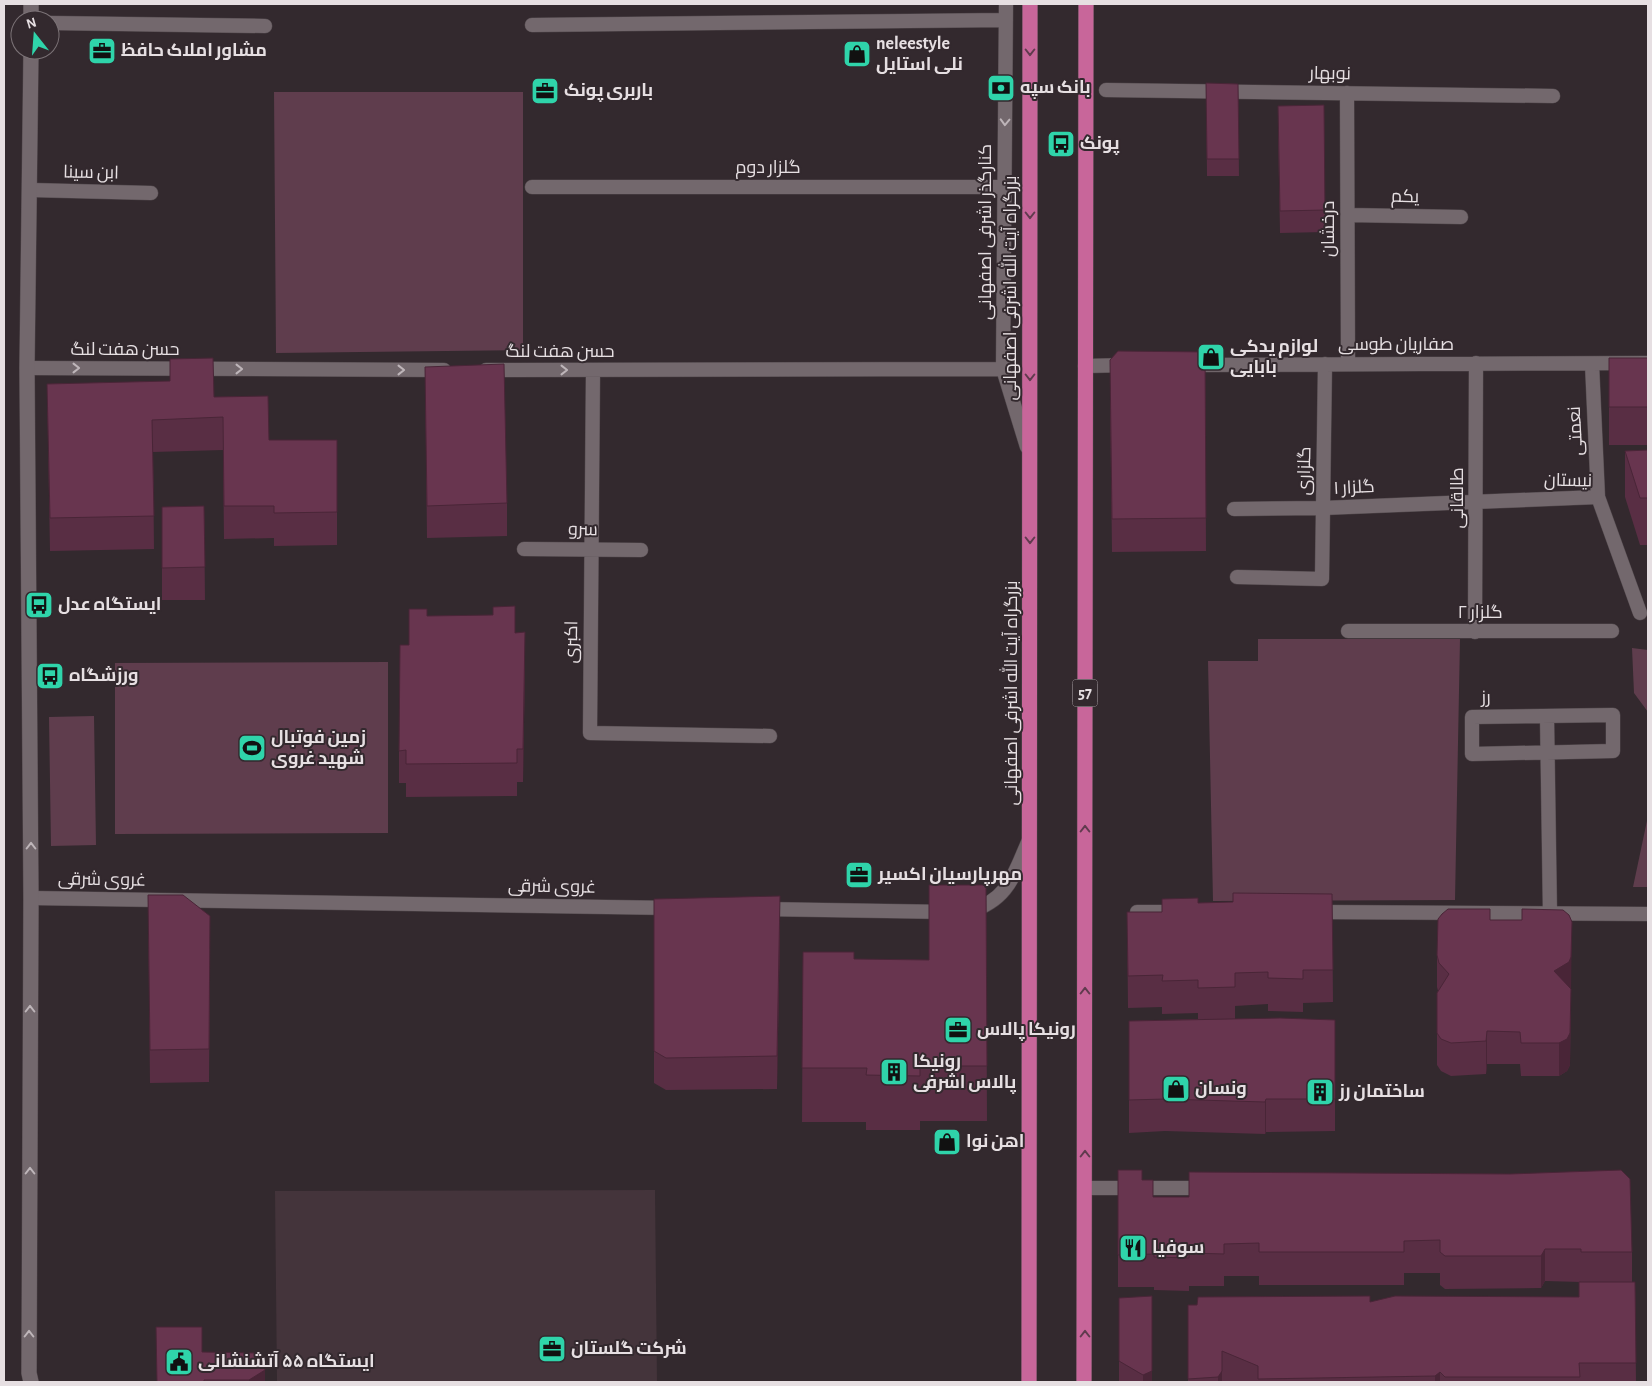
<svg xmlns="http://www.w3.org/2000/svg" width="1652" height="1386" viewBox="0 0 1652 1386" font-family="'Alegreya Sans',Cairo,sans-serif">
	<rect width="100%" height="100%" fill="#33292e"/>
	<!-- built -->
	<path fill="#44343b" d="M655,1190L657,1382H277L275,1191Z"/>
	<!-- green -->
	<path fill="#5f3d4d" d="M274,92H523V350L276,353Z
		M1258,639H1460L1455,900L1213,901L1208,661H1258Z
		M1632,648L1648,650V712L1634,693Z
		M388,662V833L115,834V663Z
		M94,716L96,845L51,846L49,717Z
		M1648,816V887H1633Z"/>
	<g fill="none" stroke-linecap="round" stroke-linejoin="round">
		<defs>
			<path id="minor" d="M1006,4L1003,369L1027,447
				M50,23L265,26
				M532,25L1006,20
				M1106,90L1553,96
				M1347,93L1348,364
				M532,187H1003
				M31,190L151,193
				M1348,215L1461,217
				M1592,364L1598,497
				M1187,365L1648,363
				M1085,366L1128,365
				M27,368L444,370
				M486,370L1003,369
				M593,371L590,733L770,736
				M1234,509L1323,508L1598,497L1640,613
				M524,549L641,550
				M1237,577L1322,579L1325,364
				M1348,631H1612
				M1475,632L1476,363
				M1613,715V751L1472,754V717Z
				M1547,716L1550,914
				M31,898L673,908
				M762,909L948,912
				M969,912C1009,899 1013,876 1029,840
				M1137,912H1176
				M1315,912L1648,914
				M1085,1188H1206"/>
			<path id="secondary" d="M31,20V4
				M31,50L27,368L31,898L29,1373L31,1382"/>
			<path id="trunk" d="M1029,1382L1030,4
				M1084,1382L1086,4"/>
		</defs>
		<!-- minor casing -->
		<use href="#minor" stroke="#50474b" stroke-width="15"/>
		<!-- secondary casing -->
		<use href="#secondary" stroke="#50474b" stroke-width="16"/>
		<!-- trunk casing -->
		<use href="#trunk" stroke="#50474b" stroke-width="16"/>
		<!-- minor -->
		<use href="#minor" stroke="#73686d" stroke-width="14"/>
		<!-- secondary -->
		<use href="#secondary" stroke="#73686d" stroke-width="15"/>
		<!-- trunk -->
		<use href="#trunk" stroke="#c8669a" stroke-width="15"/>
	</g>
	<!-- wall -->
	<path fill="#592e44" d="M1206,83L1238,84L1239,176H1207Z
		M1278,128L1325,210V232L1280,233Z
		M1205,352L1206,551L1112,552L1110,392Z
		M1609,358H1648V445H1609Z
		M170,359L214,397L269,440H337V545L274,546V538L224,539L223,450L153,452L154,549L50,551L47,384L170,381Z
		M425,367L507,503V536L427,538Z
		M1648,450V545H1640L1625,497V451Z
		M204,506L205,600H162V507Z
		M409,609L427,616L515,633L525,665L523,782H517V796L406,797V783H399V751L409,645Z
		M986,885L987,1121H920V1130H866V1122H802L803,952L854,959L929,960Z
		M1332,894L1333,1002L1303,1003V1012L1268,1011V1004L1235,1006V1019L1335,1020V1131L1266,1132L1265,1134L1165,1131L1129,1133V1021L1198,1019V1013L1162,1014V1007L1128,1008L1127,912H1162L1198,903L1233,902Z
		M148,895L210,949L209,1082L150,1083Z
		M654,899L780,929L777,1089L666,1090L654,1083Z
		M1490,920L1571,990V992L1570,1065L1567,1071L1559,1076H1521L1520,1064H1487L1486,1074L1451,1076L1441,1071L1437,1065V993L1438,991L1437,987V955Z
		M1142,1180L1153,1197L1632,1252V1282H1635L1636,1382H1188V1305L1370,1302L1579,1297L1581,1282L1545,1281L1541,1288L1445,1289L1440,1285V1273H1404V1285H1259V1276H1224V1286H1189V1291L1154,1290V1287H1118V1255Z
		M1119,1298L1152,1382H1119Z
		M202,1352L265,1382H156Z"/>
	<!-- shaded-wall -->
	<path fill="#492537" d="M525,632V665L523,782V749Z
		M780,896V929L777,1089V1056Z
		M1572,922L1570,1065L1567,1071L1559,1076V1043L1554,971Z
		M1487,1031V1064L1486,1074V1041Z
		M1266,1099V1132L1265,1134V1102Z
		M1545,1249V1281L1541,1288V1256Z
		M1222,1351V1382H1218V1377Z
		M265,1361V1382H249V1380Z
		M1152,1371V1382H1143V1375Z
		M1440,1372V1382H1435V1376Z"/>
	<!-- building -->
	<path fill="#68354f" stroke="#492537" d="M1206,83L1238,84L1239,159H1207Z
		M1324,105L1325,210L1280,211L1278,106Z
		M1118,351L1205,352L1206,518L1112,519L1110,360Z
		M213,358L214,397L268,396L269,440H337V512L274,513V506H224L223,417L152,420L154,516L50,518L47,384L170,381V359Z
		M1609,358H1648V407H1609Z
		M504,364L507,503L427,506L425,367Z
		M1648,450V498H1640L1625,451Z
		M204,506L205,567L162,568V507Z
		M515,606V633L525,632L523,749H517V763L406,764V750L399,751L400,645H409V609H427V616L493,615V607Z
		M929,885H986L987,1066H920V1076L866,1075L867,1068H802L803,952H854V959L929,960Z
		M1233,893L1332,894L1333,970H1303V979L1268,978V972L1235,973V987L1198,988V980L1162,981L1163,975L1128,976L1127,912H1162V899L1198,898V903L1233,902Z
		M148,895H183L210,916L209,1049L150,1050Z
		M780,896L777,1056L666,1058L654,1051V899Z
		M1448,909H1490V920H1522V909L1563,910L1569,915L1572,922L1571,957L1569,962L1554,971L1571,989L1570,1033L1567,1039L1559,1043H1521L1520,1032L1487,1031L1486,1041L1451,1043L1441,1039L1437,1033V993L1449,974L1439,963L1437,955L1438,919L1442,914Z
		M1280,1018L1335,1020V1099H1266L1265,1102L1165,1099L1129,1100V1021Z
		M1118,1170H1142V1180H1153V1197H1189V1172L1510,1174L1621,1170L1630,1179L1632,1252H1581V1249H1545L1541,1256H1445L1440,1252V1240L1404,1241V1252H1259V1243L1224,1244V1254L1189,1253V1258L1154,1257V1254L1118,1255Z
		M1579,1282H1635L1636,1363H1579L1580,1377H1445L1440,1372L1435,1376L1258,1379V1366L1222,1351V1371L1218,1377L1188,1379V1305H1197L1198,1297L1370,1296V1302L1395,1296L1579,1297Z
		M1152,1296V1371L1143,1375L1119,1361V1298Z
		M156,1327H202V1352L255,1353L265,1361V1370L249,1380H204V1382H157Z"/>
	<!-- one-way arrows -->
	<defs><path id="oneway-chevron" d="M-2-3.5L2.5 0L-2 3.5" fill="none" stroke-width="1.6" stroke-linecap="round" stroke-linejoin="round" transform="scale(1.25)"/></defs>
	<g stroke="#603b4e">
		<use href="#oneway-chevron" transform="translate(1030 52) rotate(90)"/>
		<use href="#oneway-chevron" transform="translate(1030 215) rotate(90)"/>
		<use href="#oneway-chevron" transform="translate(1030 377) rotate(90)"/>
		<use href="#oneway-chevron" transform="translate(1030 540) rotate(90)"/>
		<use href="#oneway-chevron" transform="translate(1085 829) rotate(-90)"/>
		<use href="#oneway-chevron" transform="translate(1085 991) rotate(-90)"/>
		<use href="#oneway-chevron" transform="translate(1085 1154) rotate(-90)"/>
		<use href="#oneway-chevron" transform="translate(1085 1334) rotate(-90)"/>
	</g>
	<g stroke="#beb5b9">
		<use href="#oneway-chevron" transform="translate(1005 122) rotate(92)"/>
		<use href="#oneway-chevron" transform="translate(76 368)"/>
		<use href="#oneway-chevron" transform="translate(239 369)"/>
		<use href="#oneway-chevron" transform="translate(401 370)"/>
		<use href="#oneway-chevron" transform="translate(564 370)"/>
		<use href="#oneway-chevron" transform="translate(31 846) rotate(-90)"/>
		<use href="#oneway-chevron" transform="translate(30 1009) rotate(-90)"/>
		<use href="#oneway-chevron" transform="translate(30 1171) rotate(-90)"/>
		<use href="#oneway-chevron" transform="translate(29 1334) rotate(-90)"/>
	</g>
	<!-- icons -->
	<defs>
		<symbol id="office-square" viewBox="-11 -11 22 22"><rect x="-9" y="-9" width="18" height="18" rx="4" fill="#2fd4aa" stroke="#33292e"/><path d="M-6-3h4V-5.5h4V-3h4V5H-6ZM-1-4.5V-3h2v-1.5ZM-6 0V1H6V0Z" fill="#111"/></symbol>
		<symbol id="shop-square" viewBox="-11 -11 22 22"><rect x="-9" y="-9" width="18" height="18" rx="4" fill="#2fd4aa" stroke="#33292e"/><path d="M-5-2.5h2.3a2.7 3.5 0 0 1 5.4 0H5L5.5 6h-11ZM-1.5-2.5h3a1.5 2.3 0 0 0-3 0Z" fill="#111"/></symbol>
		<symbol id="bank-square" viewBox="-11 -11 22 22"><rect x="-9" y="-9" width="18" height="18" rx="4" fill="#2fd4aa" stroke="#33292e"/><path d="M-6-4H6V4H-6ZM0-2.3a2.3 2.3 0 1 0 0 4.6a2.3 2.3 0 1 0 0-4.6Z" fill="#111"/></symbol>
		<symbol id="bus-square" viewBox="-11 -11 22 22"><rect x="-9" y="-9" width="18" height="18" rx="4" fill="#2fd4aa" stroke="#33292e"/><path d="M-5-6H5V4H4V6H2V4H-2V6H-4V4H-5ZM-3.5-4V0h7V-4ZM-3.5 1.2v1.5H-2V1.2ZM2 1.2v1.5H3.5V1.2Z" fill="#111"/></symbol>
		<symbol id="stadium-square" viewBox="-11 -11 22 22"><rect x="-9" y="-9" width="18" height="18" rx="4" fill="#2fd4aa" stroke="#33292e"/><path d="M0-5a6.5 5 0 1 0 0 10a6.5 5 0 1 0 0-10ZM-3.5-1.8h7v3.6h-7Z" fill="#111"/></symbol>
		<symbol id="building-square" viewBox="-11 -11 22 22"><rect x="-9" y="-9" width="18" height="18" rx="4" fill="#2fd4aa" stroke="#33292e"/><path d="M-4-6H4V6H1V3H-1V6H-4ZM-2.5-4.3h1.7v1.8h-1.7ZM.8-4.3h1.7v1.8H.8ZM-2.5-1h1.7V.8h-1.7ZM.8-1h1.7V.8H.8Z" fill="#111"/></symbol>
		<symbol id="restaurant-square" viewBox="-11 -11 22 22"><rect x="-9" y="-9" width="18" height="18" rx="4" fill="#2fd4aa" stroke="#33292e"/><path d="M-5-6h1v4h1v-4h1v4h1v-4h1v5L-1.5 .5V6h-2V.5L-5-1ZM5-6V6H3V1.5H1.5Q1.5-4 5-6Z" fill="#111"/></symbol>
		<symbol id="civic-square" viewBox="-11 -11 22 22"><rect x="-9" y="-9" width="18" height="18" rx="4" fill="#2fd4aa" stroke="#33292e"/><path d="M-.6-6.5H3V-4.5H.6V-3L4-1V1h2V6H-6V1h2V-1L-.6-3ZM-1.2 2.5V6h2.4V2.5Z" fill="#111"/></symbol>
	</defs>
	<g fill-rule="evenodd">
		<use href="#office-square" x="86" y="35" width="32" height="32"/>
		<use href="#shop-square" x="841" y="38" width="32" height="32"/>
		<use href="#bank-square" x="985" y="72" width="32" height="32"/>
		<use href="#office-square" x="529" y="75" width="32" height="32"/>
		<use href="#bus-square" x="1045" y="128" width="32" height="32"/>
		<use href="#shop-square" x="1195" y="341" width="32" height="32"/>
		<use href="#bus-square" x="23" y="589" width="32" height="32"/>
		<use href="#bus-square" x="34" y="660" width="32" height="32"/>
		<use href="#stadium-square" x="236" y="732" width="32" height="32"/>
		<use href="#office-square" x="843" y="859" width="32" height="32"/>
		<use href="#office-square" x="942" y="1014" width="32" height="32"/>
		<use href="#building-square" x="878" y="1056" width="32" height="32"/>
		<use href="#shop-square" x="1160" y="1073" width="32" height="32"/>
		<use href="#building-square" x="1304" y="1076" width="32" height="32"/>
		<use href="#shop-square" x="931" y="1126" width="32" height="32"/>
		<use href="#restaurant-square" x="1117" y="1232" width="32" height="32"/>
		<use href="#office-square" x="536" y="1333" width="32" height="32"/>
		<use href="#civic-square" x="163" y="1346" width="32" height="32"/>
	</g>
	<g text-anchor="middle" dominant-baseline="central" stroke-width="4" stroke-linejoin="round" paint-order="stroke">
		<!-- shield labels -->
		<rect fill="#33292e" stroke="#b0a8ac" stroke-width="1" x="1072.5" y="679.5" width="25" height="27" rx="4"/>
		<g font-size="16" font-weight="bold" fill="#e6dfe2">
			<text x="1085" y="693">57</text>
		</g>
		<!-- poi labels -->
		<g font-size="18" font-weight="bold" fill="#e6dfe2" stroke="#33292e" text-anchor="start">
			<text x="876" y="44">neleestyle<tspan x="876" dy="21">نلی استایل</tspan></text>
			<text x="121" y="51">مشاور املاک حافظ</text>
			<text x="1020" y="88">بانک سپه</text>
			<text x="564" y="91">باربری پونک</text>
			<text x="1080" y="144">پونک</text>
			<text x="1230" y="347">لوازم یدکی<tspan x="1230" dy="21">بابایی</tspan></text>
			<text x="58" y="605">ایستگاه عدل</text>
			<text x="69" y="676">ورزشگاه</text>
			<text x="271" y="738">زمین فوتبال<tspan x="271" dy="21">شهید غروی</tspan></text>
			<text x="878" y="875">مهرپارسیان اکسیر</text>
			<text x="977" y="1030">رونیکا پالاس</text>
			<text x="913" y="1062">رونیکا<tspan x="913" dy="21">پالاس اشرفی</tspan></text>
			<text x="1195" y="1089">ونسان</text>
			<text x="1339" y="1092">ساختمان رز</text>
			<text x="966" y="1142">اهن نوا</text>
			<text x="1152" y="1248">سوفیا</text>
			<text x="571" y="1349">شرکت گلستان</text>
			<text x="198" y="1362">ایستگاه ۵۵ آتشنشانی</text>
		</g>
		<!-- street labels -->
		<g font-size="18" fill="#e6dfe2" stroke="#33292e">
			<text transform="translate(1330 74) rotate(1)">نوبهار</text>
			<text x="768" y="168">گلزار دوم</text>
			<text transform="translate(91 173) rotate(1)">ابن سینا</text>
			<text transform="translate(1405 197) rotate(1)">یکم</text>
			<text transform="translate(1329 229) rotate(-90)">درخشان</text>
			<text transform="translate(986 232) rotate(-90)">کنارگذر اشرفی اصفهانی</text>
			<text transform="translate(1011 288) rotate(-90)">بزرگراه آیت الله اشرفی اصفهانی</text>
			<text x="1396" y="345">صفاریان طوسی</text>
			<text x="125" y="350">حسن هفت لنگ</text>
			<text x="560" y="352">حسن هفت لنگ</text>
			<text transform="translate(1576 431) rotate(-93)">نعمتی</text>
			<text transform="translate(1305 471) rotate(-89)">گلزاری</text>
			<text transform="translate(1568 481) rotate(1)">نیستان</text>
			<text transform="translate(1354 488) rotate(-3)">گلزار ۱</text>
			<text transform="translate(1458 498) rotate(-90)">طالقانی</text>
			<text transform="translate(583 530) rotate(1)">سرو</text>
			<text x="1480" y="613">گلزار ۲</text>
			<text transform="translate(572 642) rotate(-89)">اکبری</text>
			<text transform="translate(1012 693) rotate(-90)">بزرگراه آیت الله اشرفی اصفهانی</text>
			<text transform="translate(1486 698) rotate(-1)">رز</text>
			<text transform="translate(102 880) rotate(1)">غروی شرقی</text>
			<text transform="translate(552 887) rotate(1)">غروی شرقی</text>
		</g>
	</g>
	<!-- border -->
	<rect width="1652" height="1386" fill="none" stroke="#e6dfe2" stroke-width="10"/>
	<!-- north arrow -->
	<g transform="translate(35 35) rotate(343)"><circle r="24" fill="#33292e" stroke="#7b7276"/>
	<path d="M0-4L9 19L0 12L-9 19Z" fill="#2fd4aa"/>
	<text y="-8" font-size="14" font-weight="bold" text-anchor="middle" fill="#e6dfe2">N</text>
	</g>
</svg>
